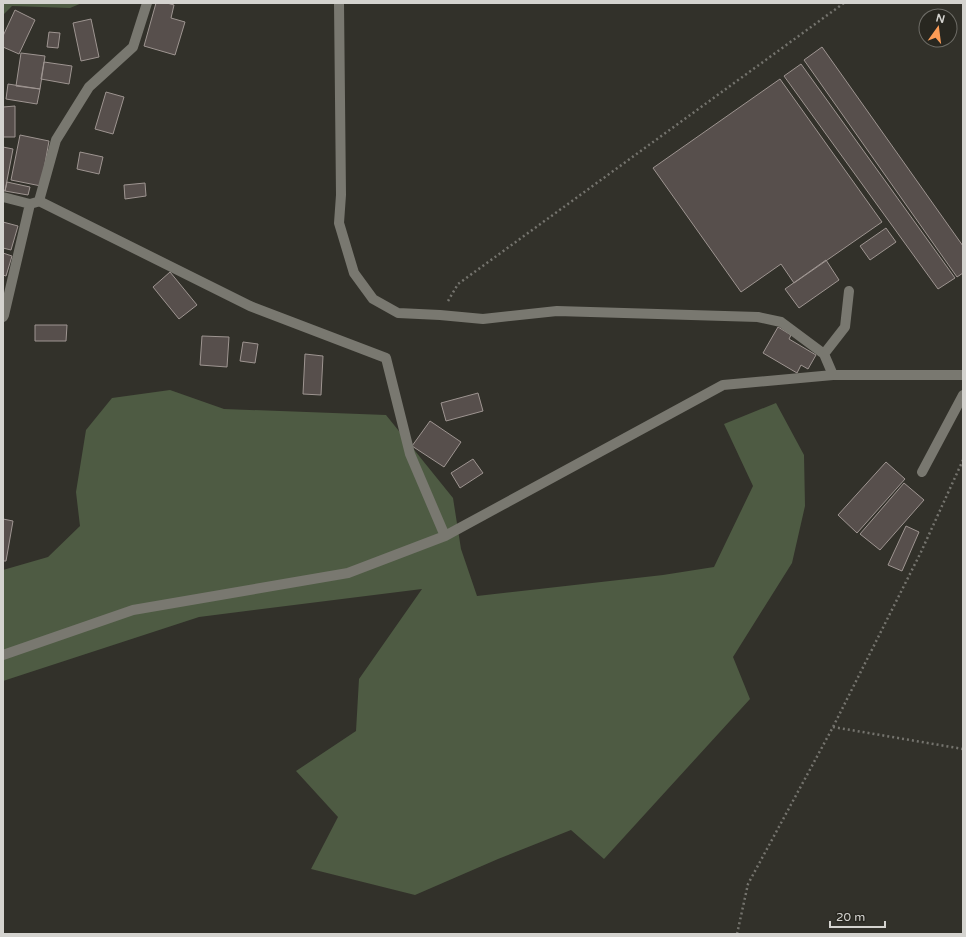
<svg xmlns="http://www.w3.org/2000/svg" width="966" height="937" viewBox="0 0 966 937" font-family="'Varela Round',sans-serif">
	<rect width="100%" height="100%" fill="#32312a"/>
	<!-- green -->
	<path fill="#4e5b43" d="M3,3H82L70,8L12,6L3,15Z
		M170,390L224,409L386,415L453,498L461,549L477,596L663,575L714,567L753,486L724,424L776,403L804,455L805,506L792,563L733,657L750,699L604,859L571,830L498,859L415,895L311,869L338,817L296,771L356,731L359,679L422,589L199,617L3,681V570L48,557L80,526L76,492L86,430L112,398Z"/>
	<!-- building -->
	<path fill="#574f4c" stroke="#9e9591" d="M156,3H167L174,5L171,18L185,22L175,55L144,46Z
		M15,10L35,20L19,54L3,47V36Z
		M91,19L99,57L81,61L73,23Z
		M49,32L60,33L58,48L47,47Z
		M822,47L963,246V273L957,277L804,60Z
		M21,53L45,56L40,89L16,86Z
		M44,62L72,66L69,84L41,79Z
		M801,64L955,278L938,289L784,76Z
		M780,79L882,222L794,283L781,264L741,292L653,168Z
		M8,84L40,89L37,104L6,99Z
		M106,92L124,97L113,134L95,129Z
		M15,106V137H3V107Z
		M20,135L49,141L41,186L11,180Z
		M3,147L13,149L5,191H3Z
		M80,152L103,157L99,174L77,169Z
		M7,182L30,187L28,195L5,191Z
		M145,183L146,196L125,199L124,185Z
		M3,222L18,226L11,250L3,248Z
		M886,228L896,242L870,260L860,246Z
		M3,253L12,256L6,276L3,275Z
		M826,260L839,280L799,308L785,289Z
		M170,272L197,305L179,319L153,287Z
		M35,325H67L66,341H35Z
		M778,327L791,335L789,339L816,355L808,369L801,365L797,373L763,353Z
		M202,336L229,337L227,367L200,365Z
		M243,342L258,344L255,363L240,361Z
		M305,354L323,356L321,395L303,394Z
		M478,393L483,411L446,421L441,403Z
		M430,421L461,442L444,467L412,446Z
		M473,459L483,473L460,488L451,473Z
		M886,462L905,479L857,533L838,515Z
		M904,483L924,500L880,550L860,534Z
		M3,519L13,521L6,561H3Z
		M906,526L919,532L902,571L888,565Z"/>
	<g fill="none" stroke-linecap="round" stroke-linejoin="round">
		<!-- path -->
		<path stroke="#75746e" stroke-width="2.5" stroke-dasharray="2 3" stroke-linecap="butt" d="M448,301L458,284L844,3
			M833,727L963,749
			M737,934L748,884L833,727L921,552L963,460"/>
		<!-- minor -->
		<path stroke="#797870" stroke-width="10" d="M147,3L133,47L89,87L56,140L39,201L250,306L386,358L410,454L445,536
			M339,3L341,195L339,223L354,273L373,299L398,313L440,315L483,319L557,311L758,317L781,322L824,354L833,375
			M3,197L30,204L37,202
			M3,317L4,315L30,204
			M824,354L845,327L849,291
			M922,472L963,395
			M3,655L133,610L348,573L445,536L723,385L833,375H963"/>
	</g>
	<!-- border -->
	<rect width="966" height="937" fill="none" stroke="#d4d3cf" stroke-width="8"/>
	<!-- north arrow -->
	<g transform="translate(938 28) rotate(14)"><circle r="19" fill="#282720" stroke="#6d6c66"/>
	<path d="M0-3L7 15L0 10L-7 15Z" fill="#fd9c56"/>
	<text y="-6" font-size="11" font-weight="bold" text-anchor="middle" fill="#d4d3cf">N</text>
	</g>
	<!-- scale -->
	<path d="M830 921v6h55v-6" fill="none" stroke="#d4d3cf" stroke-width="2"/>
	<text x="836" y="921" font-size="12" fill="#d4d3cf" stroke="#282720" stroke-width="3" paint-order="stroke">20 m</text>
</svg>
